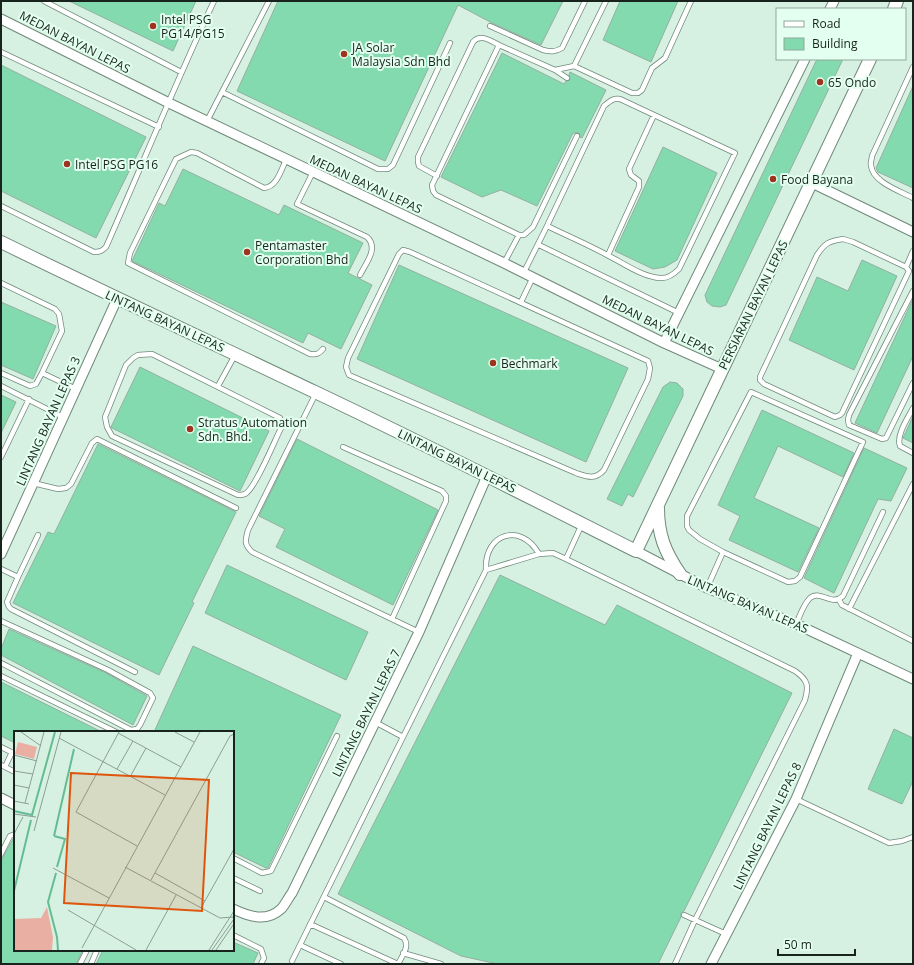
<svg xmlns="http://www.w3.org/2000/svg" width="914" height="965" viewBox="0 0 914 965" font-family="'Open Sans',sans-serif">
	<rect width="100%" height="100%" fill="#d6f1e2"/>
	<!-- building -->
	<path fill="#82daae" stroke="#95afa1" d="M69,1H196L173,51Z
		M278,1H563L541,45L492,23L458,5L385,161L237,91Z
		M620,1H678L651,62L603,40Z
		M502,53L564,84L566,81L570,80L569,75L570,72L606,90L582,138L580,137L579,133H573L537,206L501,190L482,197L441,177Z
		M817,59H843L726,305L720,307L712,306L707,302L705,295Z
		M1,65L146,137L96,238L1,191Z
		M913,86V188L878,172L876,168Z
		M663,147L717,173L677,260L665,267L653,269L615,251Z
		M183,169L279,215L284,205L363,243L348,273L372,285L341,349L308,333L303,343L132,261L159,203L165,206Z
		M862,260L897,276L854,370L789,340L817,277L848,291Z
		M399,265L628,368L586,462L357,359Z
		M913,299V356L877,433L855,423Z
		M1,302L56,326L33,379L1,365Z
		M140,367L269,431L240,491L112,428L111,427Z
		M670,382L677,383L683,389V396L633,497L628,494L622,506L607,499L663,387Z
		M1,395L16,402L1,433Z
		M762,410L854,453L843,477L778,446L754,498L819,528L798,572L729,540L740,516L718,505Z
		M913,416V443L903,438Z
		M297,439L438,510L393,605L276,547L285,529L259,516Z
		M98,444L236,512L192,602L194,603L159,675L13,603L48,532L54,534Z
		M864,448L907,468L891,501L878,499L834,593L804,578Z
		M227,565L368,632L346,680L205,613Z
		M500,575L605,625L617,605L792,693L684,911L681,913V917L658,964H498L461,956L338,894Z
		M9,629L106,673L147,696L133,725L1,655V649Z
		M193,646L341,715L268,868H266L233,852V732H154Z
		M1,682L102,732H15V743L1,736Z
		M894,729L913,738V781L902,804L868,789Z
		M15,838V950H83L76,964H1V861L13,839Z
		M233,942L258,953L253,964H96L103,950H233Z"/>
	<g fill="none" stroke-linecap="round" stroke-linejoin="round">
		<defs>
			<path id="service" d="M44,1L181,72
				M490,26L543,50C551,52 555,52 562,48L585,1
				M1,52L159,127
				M574,66L632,93H638L642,90L652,68L665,58L691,1
				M913,67L872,156C872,159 870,163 871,165C872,182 900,191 913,198
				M555,70L574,66L606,1
				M567,78L555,70L499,45L432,185L433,191L436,195L519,235H524L533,227L577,136
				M222,92L269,1
				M207,121L222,92L378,169H388L393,165L450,43
				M286,160C281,170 277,187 264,188L197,153L191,152L176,159L130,253L128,263L310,354C316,355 319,354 323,349
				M313,172L297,204L367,237C379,248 366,263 360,275
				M437,176L419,166L418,162V157L473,42C480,33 491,41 499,45
				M1,206L94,252C100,252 102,251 106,247C142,165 176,82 214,1
				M843,239L853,242L906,267L909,271L842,413L840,415L835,417L764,384L760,380V377L817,255C825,243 829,241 843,239Z
				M539,245L679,313
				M403,250L410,252L648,361L650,368L648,379L604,470C595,480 588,477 576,473L349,375L346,367L348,358L399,254Z
				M608,255L639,187V181L631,175L629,169L654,115
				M504,263L519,235
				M906,267L913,251
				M524,272L547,226L604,106C610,101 613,98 620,99L735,153L679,269C674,274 668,279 660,278C643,277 625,264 609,256C589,245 568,236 547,226
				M1,283L55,309L59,314L62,331L42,373L76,389
				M913,291L849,415L848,420L849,425L882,439L886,438L913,383
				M521,302L533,277
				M152,354L280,418L281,422V428C275,440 255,489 245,494C243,495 240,495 238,495L112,436L107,427L105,417L126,365L133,358L138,355Z
				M1,373L30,386L36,384L42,373
				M1,386L63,417
				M218,386L235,355
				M751,392L863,442L800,577L795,581L788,582L723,552L700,539L689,530L687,526V516Z
				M316,393L248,530C245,541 244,544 252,552L419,632
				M913,408C908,418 896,435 900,446L913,453
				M343,447L442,491L446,496V501L392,619
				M1,457L29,399
				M33,483L58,489L66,488L71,484L92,443L97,439L236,508
				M566,559L795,671C808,680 809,686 805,700L695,920L675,964
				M1,569L18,577L7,602L9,607L11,609L135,672
				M486,570C484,533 521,522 539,554
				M18,577L38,535
				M707,588L723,552
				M839,600L842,605L913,641
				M849,609L913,484
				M1,621L108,670L150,693L153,698L140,725L137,729L131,730L1,663
				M796,624C800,616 803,605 810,598C820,589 831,607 843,596L883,512
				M1,676L116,732
				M403,737L486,570L539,554L553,553L566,559L582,524
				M1,747L15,754
				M1,765L15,772
				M5,767L12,752
				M796,799L889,843L902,841L913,837
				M1,854L10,836L15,834
				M233,858L262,873L271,871L337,736
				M233,878L260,891
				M324,897L404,938C410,947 402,956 398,964
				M684,915L726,934
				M310,924L398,964
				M233,935L261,949L264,958L261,964
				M300,945L341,964
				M403,953L441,964
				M292,961L403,737L375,722
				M80,964L87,950
				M91,964L97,950"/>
			<path id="minor" d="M830,9L834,1
				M1,19L169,103L504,263L664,343L722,369
				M812,183L913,232
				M664,343L805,59
				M636,551L707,588L796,624L913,679
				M1,554L117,299
				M1,798L15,805
				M233,909C248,916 266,923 281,909C285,905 288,898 292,893L419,632L487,476
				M711,964L796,799L858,653"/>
			<path id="tertiary" d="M894,9L897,1
				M1,242C105,293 210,342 315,392C423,443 529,497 636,551L870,59
				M658,508C658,535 665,552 680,574"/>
		</defs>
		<!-- service casing -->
		<use href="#service" stroke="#70897b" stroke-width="6"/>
		<!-- minor casing -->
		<use href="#minor" stroke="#70897b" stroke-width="11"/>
		<!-- tertiary casing -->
		<use href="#tertiary" stroke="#70897b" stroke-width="14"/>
		<!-- service -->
		<use href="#service" stroke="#fff" stroke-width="4.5"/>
		<!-- minor -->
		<use href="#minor" stroke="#fff" stroke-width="9"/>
		<!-- tertiary -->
		<use href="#tertiary" stroke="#fff" stroke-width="12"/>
	</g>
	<!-- markers -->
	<g fill="#9d3420" stroke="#e3ffef" stroke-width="1.5">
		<circle cx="153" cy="26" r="4"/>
		<circle cx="344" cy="54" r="4"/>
		<circle cx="820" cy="82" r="4"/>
		<circle cx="67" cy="164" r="4"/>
		<circle cx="773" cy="179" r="4"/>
		<circle cx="247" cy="252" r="4"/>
		<circle cx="493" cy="363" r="4"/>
		<circle cx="190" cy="429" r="4"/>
	</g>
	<g text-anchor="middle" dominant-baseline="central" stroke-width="4" stroke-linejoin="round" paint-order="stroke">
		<!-- poi labels -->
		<g font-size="12" fill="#19231d" stroke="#e3ffef" text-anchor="start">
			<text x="161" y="19">Intel PSG<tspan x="161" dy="14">PG14/PG15</tspan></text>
			<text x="352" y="47">JA Solar<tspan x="352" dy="14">Malaysia Sdn Bhd</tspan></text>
			<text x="828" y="82">65 Ondo</text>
			<text x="75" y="164">Intel PSG PG16</text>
			<text x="781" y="179">Food Bayana</text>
			<text x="255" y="245">Pentamaster<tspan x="255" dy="14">Corporation Bhd</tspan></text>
			<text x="501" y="363">Bechmark</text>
			<text x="198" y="422">Stratus Automation<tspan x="198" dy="14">Sdn. Bhd.</tspan></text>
		</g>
		<!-- street labels -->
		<g font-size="12" fill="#19231d" stroke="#e3ffef">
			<text transform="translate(75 42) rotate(27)">MEDAN BAYAN LEPAS</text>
			<text transform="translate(366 184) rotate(25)">MEDAN BAYAN LEPAS</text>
			<text transform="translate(753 305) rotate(-64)">PERSIARAN BAYAN LEPAS</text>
			<text transform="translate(165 321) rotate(25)">LINTANG BAYAN LEPAS</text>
			<text transform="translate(658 325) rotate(26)">MEDAN BAYAN LEPAS</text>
			<text transform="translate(48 421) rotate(-66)">LINTANG BAYAN LEPAS 3</text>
			<text transform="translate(457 461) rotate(26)">LINTANG BAYAN LEPAS</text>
			<text transform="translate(748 604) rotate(23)">LINTANG BAYAN LEPAS</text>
			<text transform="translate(366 713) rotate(-64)">LINTANG BAYAN LEPAS 7</text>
			<text transform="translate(767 826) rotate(-64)">LINTANG BAYAN LEPAS 8</text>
		</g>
	</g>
	<!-- overview -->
	<g transform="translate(14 731)">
		<rect width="220" height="220" fill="#d6f1e2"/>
		<path d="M4,11L23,16L20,28L1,23ZM33,176L39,206L38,219H0V188L27,187Z" fill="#e9afa2"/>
		<path fill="none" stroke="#65bc92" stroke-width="2" d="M0,80L18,84L41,1M40,105L60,18M40,105L51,108L43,136M42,142L34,171L43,206L44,219M0,160L17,89"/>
		<path fill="none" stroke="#8a9f93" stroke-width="1" d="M7,1L27,15M105,1L62,81L123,115M161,1L180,11M104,2L167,36M45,7L151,64M0,24L23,30M103,38L119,10M0,40L19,43M116,46L132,17M0,54L15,57M0,70L15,73M11,72L30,1M0,83L22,86M20,100L47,1M0,103L9,86M111,136L206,187L220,186M39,137L95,167M141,142L191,170M137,149L216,5L220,3M187,177L220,118M54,179L122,219M68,217L186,1M132,219L162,164M195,219L220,180M198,219L220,188M202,219L219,194"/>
		<path fill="#de560d" fill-opacity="0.15" stroke="#de560d" stroke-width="2" d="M57,42L195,49L188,180L50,172Z"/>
		<rect width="220" height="220" fill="none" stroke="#19231d" stroke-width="2"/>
	</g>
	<!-- border -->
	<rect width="914" height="965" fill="none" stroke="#19231d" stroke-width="4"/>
	<!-- legend -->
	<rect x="776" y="8" width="130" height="52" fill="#e3ffef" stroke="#92a79b"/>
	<rect x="784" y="21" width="20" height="6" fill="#ffffff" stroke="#92a79b"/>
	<text x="812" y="28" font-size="12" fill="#19231d">Road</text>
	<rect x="784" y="38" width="20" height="12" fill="#82daae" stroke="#92a79b"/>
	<text x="812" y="48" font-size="12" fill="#19231d">Building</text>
	<!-- scale -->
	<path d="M778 949v6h77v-6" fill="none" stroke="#19231d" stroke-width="2"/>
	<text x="784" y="949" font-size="12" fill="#19231d" stroke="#e3ffef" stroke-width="3" paint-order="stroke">50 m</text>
</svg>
